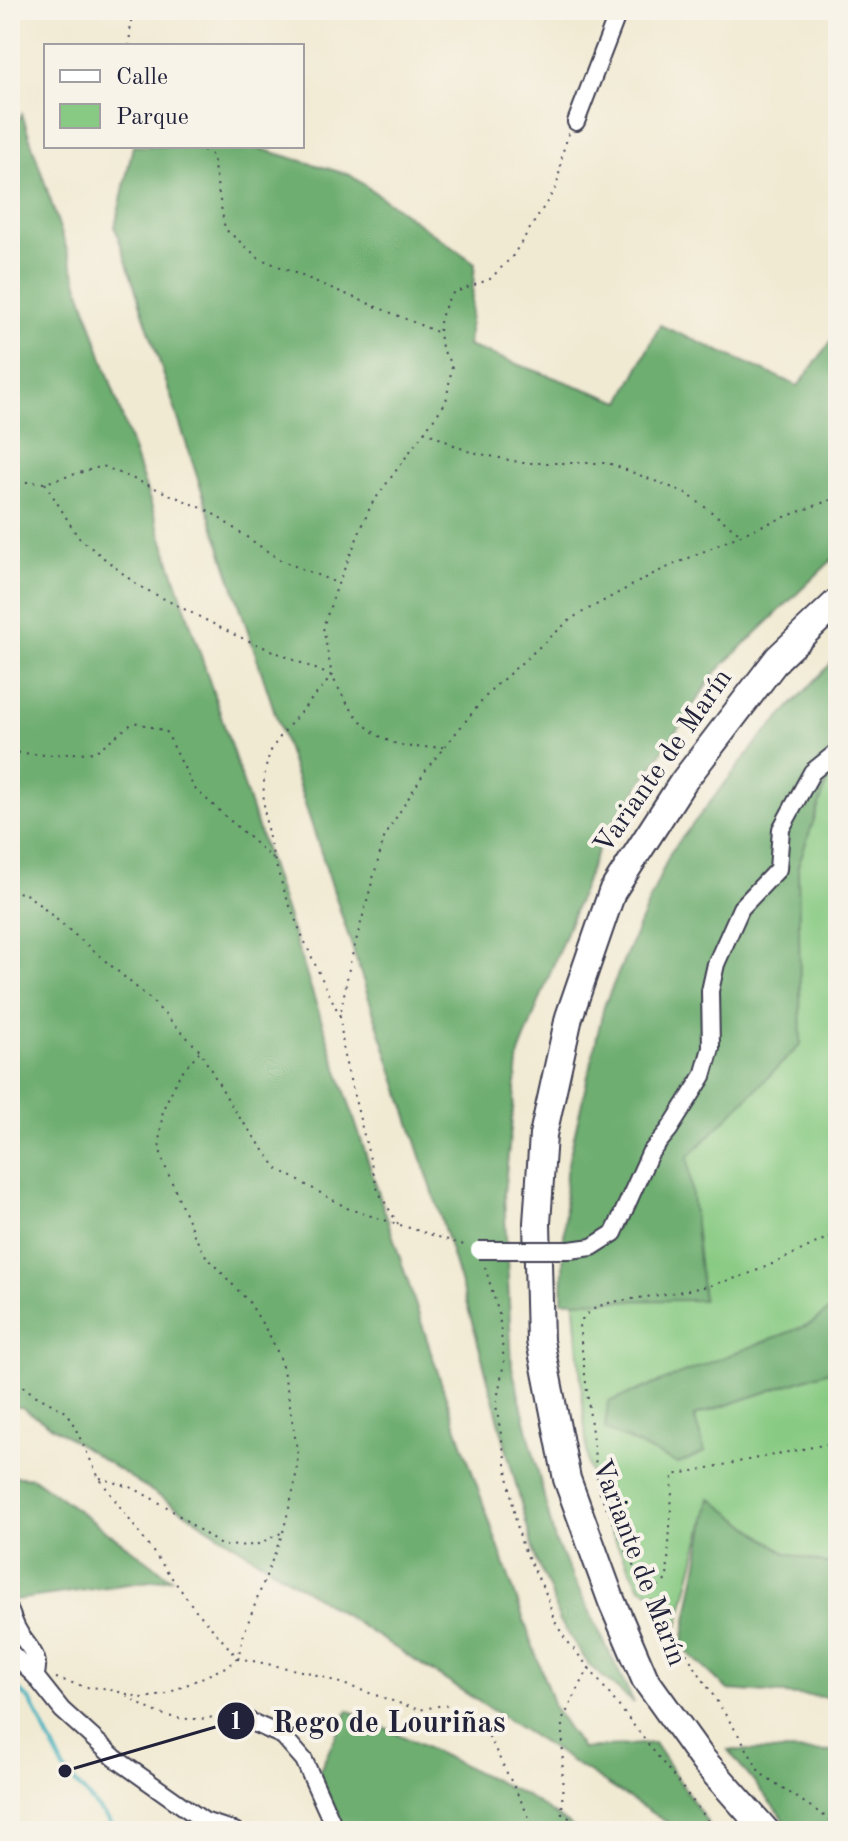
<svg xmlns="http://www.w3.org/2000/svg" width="848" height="1841" viewBox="0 0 848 1841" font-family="'Old Standard TT',serif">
	<rect width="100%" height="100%" fill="#f7f3e8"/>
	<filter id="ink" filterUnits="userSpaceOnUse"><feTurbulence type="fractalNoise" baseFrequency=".0125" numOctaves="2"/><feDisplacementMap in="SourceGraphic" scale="16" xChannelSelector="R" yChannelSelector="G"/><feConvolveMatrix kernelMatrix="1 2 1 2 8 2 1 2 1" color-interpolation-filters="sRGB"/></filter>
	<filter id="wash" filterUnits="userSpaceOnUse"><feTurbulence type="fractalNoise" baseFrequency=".006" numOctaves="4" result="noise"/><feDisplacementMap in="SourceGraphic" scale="32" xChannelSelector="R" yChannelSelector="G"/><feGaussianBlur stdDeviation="1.8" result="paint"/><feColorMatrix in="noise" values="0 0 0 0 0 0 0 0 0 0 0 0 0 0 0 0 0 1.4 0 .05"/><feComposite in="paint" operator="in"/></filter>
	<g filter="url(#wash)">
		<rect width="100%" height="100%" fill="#f1ead3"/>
		<!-- green -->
		<path fill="#88ca83" stroke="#55765f" stroke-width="2" d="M838,745V1597L710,1499L678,1626L656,1594L640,1587L610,1531L588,1465L575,1306L578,1272L667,1155L779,894Z"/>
		<!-- forest -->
		<path fill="#6eae71" stroke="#486856" stroke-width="2" d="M22,114L445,1394L555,1709L582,1749L654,1743L713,1831H680L21,1407H10V136Z
			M133,146H251L350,175L475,263L468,346L621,402L660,325L798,386L838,332V554L716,672L600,844L519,1054L504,1193L512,1367L555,1541L634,1703L590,1666L559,1620L550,1590L537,1563L477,1339L438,1208L115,227Z
			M838,656V768L831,771L798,866L801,1044L688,1157L703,1300L562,1301L566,1172L604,1006L670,853L760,739Z
			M838,1304V1368L694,1416L705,1452L678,1464L605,1429L608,1402L810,1324Z
			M10,1476L33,1478L171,1578L15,1600L10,1594Z
			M710,1498L784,1552L838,1567V1698L728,1690L682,1647Z
			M348,1710L527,1796L579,1831H342L319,1772Z
			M728,1750L838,1752V1831H793Z"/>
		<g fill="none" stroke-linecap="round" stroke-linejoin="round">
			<!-- stream -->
			<path stroke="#45b3c0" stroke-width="4" d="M10,1681L31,1702L65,1771L118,1831"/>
		</g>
	</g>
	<g filter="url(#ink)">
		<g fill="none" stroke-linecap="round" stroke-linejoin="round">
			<defs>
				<path id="minor" d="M576,122L619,10
					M570,1250L592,1247L614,1233L650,1153L669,1130L703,1076L711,1048L710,991L716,964L741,908L778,869L781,829L812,772L838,751
					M10,1612C13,1619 15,1626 19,1632C27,1647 43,1657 35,1676
					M10,1652L35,1676L62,1710L115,1758L204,1821L235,1831
					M231,1713L283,1736L304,1760L336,1831"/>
				<path id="trunk" d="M766,1831L703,1760L645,1679L612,1602L567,1479L540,1341L537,1223L543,1135L569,1017L612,892L683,782L778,658L838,601"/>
			</defs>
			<!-- minor casing -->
			<use href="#minor" stroke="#414052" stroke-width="20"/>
			<!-- trunk casing -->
			<use href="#trunk" stroke="#414052" stroke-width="30"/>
			<!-- path -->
			<path stroke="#414052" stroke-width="2" stroke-dasharray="2 6" stroke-linecap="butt" d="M129,46L132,10
				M196,146L212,155L225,229L259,258L437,332
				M424,431L467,451L523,463H608L686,493L741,534
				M10,481L45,483L103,466L209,511L280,560L337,583
				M45,483L78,537L137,585L235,635L332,676C348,708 366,737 404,746C416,748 431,747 443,747
				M10,752L46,755L95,752L134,722L166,731L194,788L273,859
				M10,890L28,895L149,998L200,1051L234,1110L278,1169L349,1209L464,1245
				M340,1016C308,950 243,825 270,753C276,737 319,692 332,676L323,627L338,584L371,505L446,402L452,366C434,337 436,325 451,294L490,279L512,257L557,186L563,151L569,133
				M398,1224L378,1191L344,1056L340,1016L350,963L385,835L428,767L491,690L572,618L655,573L761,526L838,497
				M838,1233C804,1248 771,1267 736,1278C702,1289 667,1294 632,1299C611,1302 590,1304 579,1325L599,1491L642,1585L654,1590L667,1579L673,1475L838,1442
				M485,1267L499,1314L504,1362L496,1405L515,1517L522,1545L547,1596L554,1620L564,1637L589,1668L563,1719L562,1831
				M10,1376L33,1394L68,1413L99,1478L194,1608L238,1658L311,1673L419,1710L443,1705L459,1708L483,1725L536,1831
				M100,1478L133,1488L167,1507L222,1546L256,1545L281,1533
				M643,1586L743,1742L760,1773L838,1825
				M589,1668L716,1831
				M56,1678L86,1687L103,1688L143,1698L164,1695L230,1665L238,1658L244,1633L283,1532L295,1484L298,1455L287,1388L280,1358L271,1338L249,1302L206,1256L195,1237L162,1159L159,1143L163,1109L180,1074L199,1052
				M127,1696C155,1716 184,1724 218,1716
				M561,1813L591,1831"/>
			<!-- minor -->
			<use href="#minor" stroke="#fff" stroke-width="16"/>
			<!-- trunk -->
			<use href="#trunk" stroke="#fff" stroke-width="26"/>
			<defs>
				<path id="minor-bridge" d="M479,1250H570"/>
			</defs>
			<!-- minor-bridge casing -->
			<use href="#minor-bridge" stroke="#414052" stroke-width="20" stroke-linecap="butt"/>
			<!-- minor-bridge -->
			<use href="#minor-bridge" stroke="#fff" stroke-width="16"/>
		</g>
	</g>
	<g text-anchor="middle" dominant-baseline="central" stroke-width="8" stroke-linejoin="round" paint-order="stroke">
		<!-- street labels -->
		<g font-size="28" fill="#22223b" stroke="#f7f3e8">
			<text transform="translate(664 762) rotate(-55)">Variante de Marín</text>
			<text transform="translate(638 1563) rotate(69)">Variante de Marín</text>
		</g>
	</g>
	<!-- callouts -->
	<path fill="none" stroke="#22223b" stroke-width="3" d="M65 1771L236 1721"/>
	<g fill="#22223b" stroke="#f7f3e8" stroke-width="3">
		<circle cx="65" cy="1771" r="8"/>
		<circle cx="236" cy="1721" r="20"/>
	</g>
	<g font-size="24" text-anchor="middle" font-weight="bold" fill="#fff">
		<text x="236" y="1729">1</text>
	</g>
	<g font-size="30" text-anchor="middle" font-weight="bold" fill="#22223b" stroke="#f7f3e8" stroke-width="8" stroke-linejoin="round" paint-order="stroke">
		<text x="389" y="1732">Rego de Louriñas</text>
	</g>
	<!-- margin -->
	<rect width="848" height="1841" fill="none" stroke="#f7f3e8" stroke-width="40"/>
	<!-- legend -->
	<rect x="44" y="44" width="260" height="104" fill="#f7f3e8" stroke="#a29fa3" stroke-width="2"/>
	<rect x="60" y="70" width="40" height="12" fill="#ffffff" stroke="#a29fa3" stroke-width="2"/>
	<text x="116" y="84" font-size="24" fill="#22223b">Calle</text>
	<rect x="60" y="104" width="40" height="24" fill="#88ca83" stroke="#a29fa3" stroke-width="2"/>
	<text x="116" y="124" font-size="24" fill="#22223b">Parque</text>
</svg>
